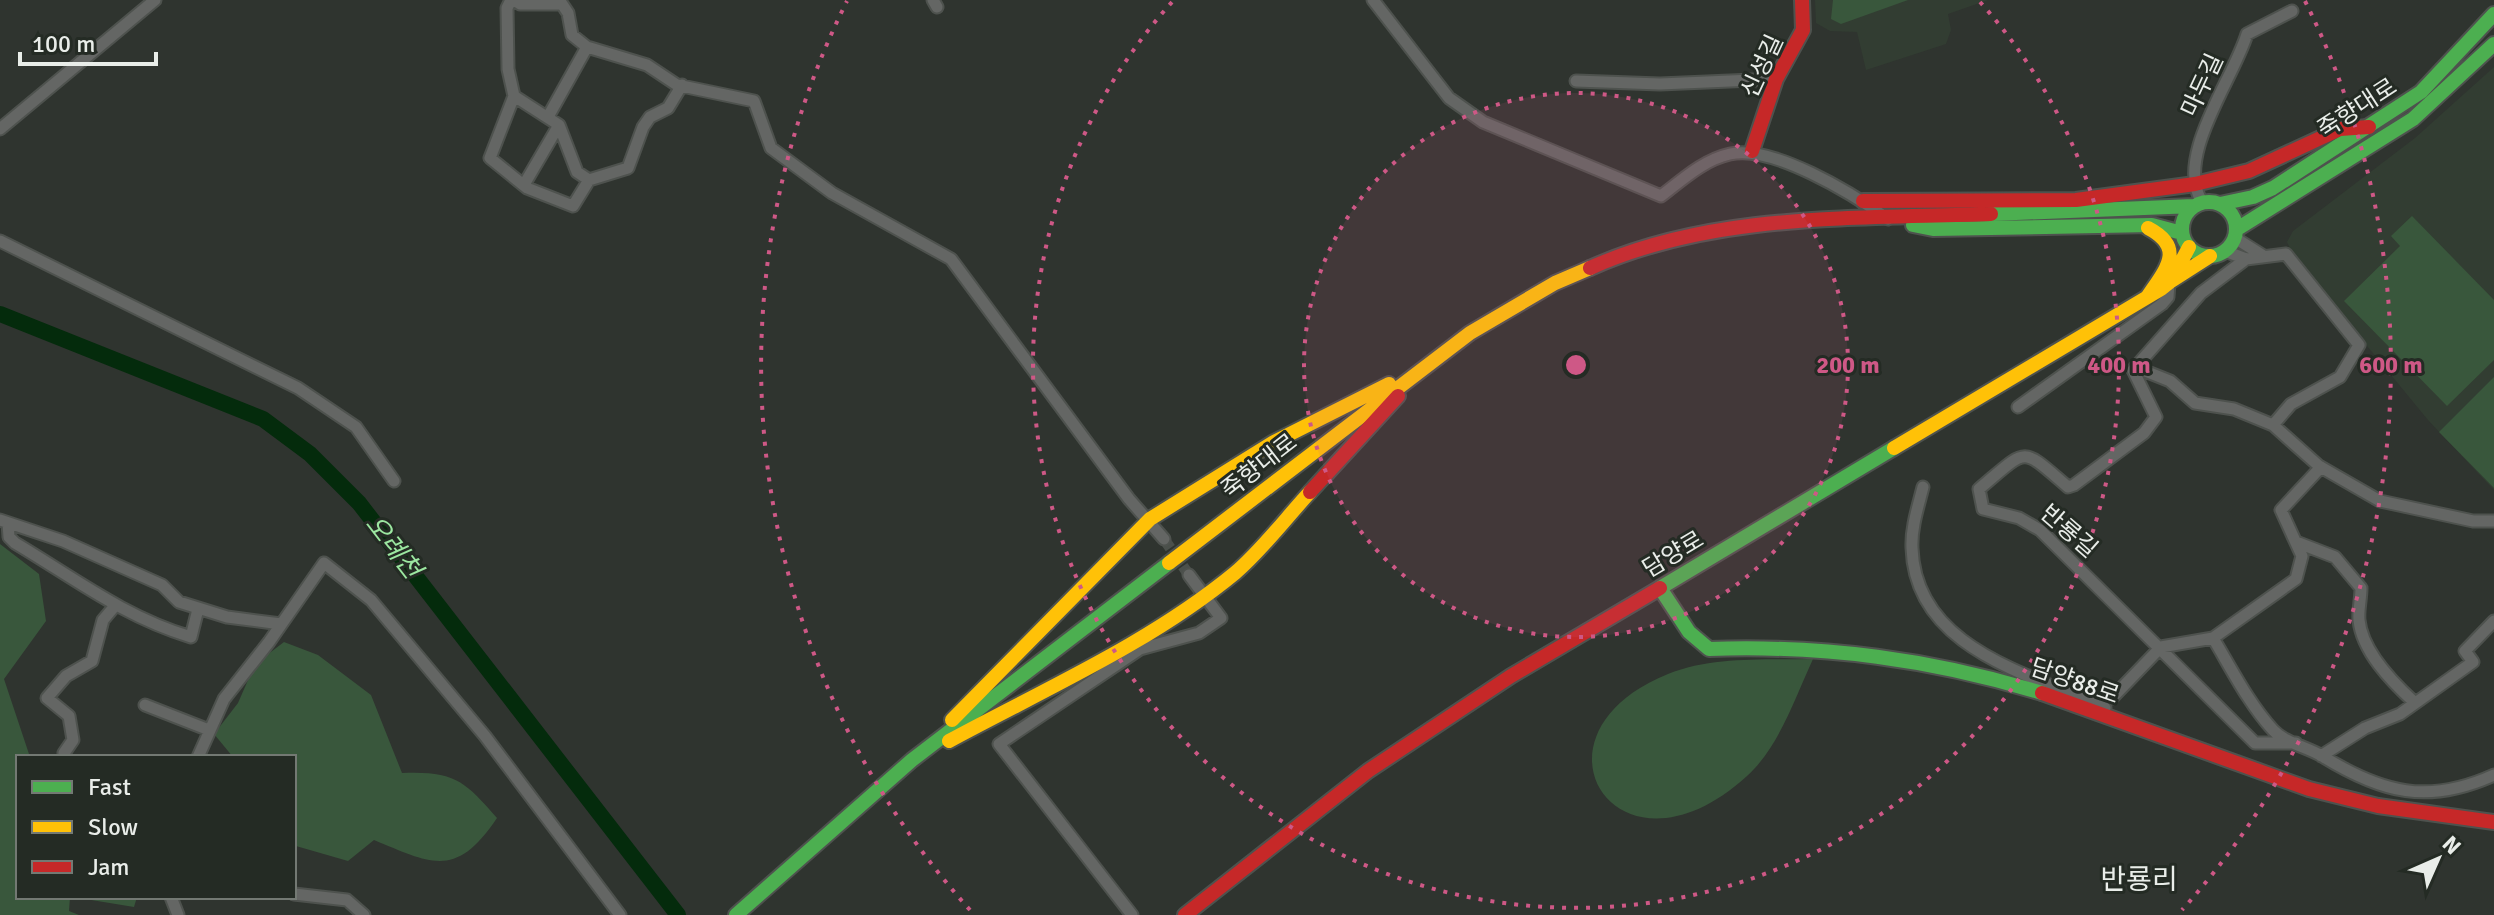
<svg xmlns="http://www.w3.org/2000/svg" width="2494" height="915" viewBox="0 0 2494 915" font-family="Signika,'Noto Sans KR',sans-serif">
	<rect width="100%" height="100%" fill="#2f342f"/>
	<!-- built -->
	<path fill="#323d32" d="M1815,0H1988L1948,14L1951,30L1946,44L1866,70L1857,32L1830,31L1816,23Z
		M2494,67V490L2428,420L2294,257L2287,242L2293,231L2415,138Z"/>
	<!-- green -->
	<path fill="#39573c" d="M1833,0H1908L1841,24L1831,19Z
		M2412,216L2494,300V360L2447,406L2344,301L2400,246L2391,236Z
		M2494,377V488L2439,432Z
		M0,544L39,574L46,621L4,679L30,757H18V897H70L69,911L79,915H0Z
		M284,642L318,655L371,695L402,773C454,771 464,780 497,818C456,879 432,864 374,840L348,861L296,846L294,757H233L214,734L238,703L255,664Z
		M1813,659C1795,698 1779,747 1747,776C1618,894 1516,735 1668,674C1712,656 1765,660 1813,659Z
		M73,897H137L134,907Z"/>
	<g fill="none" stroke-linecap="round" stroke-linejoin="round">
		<!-- river -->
		<path stroke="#042b0c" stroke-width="16" d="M0,314L263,419L310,454L359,503L678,915"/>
		<!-- street-tunnel -->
		<path stroke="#4b504b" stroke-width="11" stroke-dasharray="11 5.5" stroke-linecap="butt" d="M1164,539L1189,575"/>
		<defs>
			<path id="street" d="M511,0L507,8L508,69L514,96L490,158L527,188L573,206L589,180L628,168L643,127L650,117L668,108L682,85
				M514,0L520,4H562L568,13L572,35L587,47L647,65L677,85L754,101L771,148L832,193L951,259L1129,499L1164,539
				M933,0L937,7
				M1373,0L1449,98L1483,122L1661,196C1682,180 1703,160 1730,154C1772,144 1853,194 1888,219
				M1576,81L1660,84L1776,79
				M514,96L559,125L577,172L589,180
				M549,115L587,47
				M0,129L155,0
				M525,183L559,125
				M2202,202C2174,157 2233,80 2247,34L2292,11
				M2235,238L2262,255
				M0,241L298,388L356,427L394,481
				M2225,251L2246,259L2286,254L2359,345L2340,377L2291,404L2273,425
				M2246,259L2201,293L2133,370L2156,417L2144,433L2074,485L2068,487C2020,446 2029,447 1979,489L1983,509L2019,518L2040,530L2255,743H2296
				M2135,367L2170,381L2195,403L2234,409L2273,425L2319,466L2380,501L2473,521H2494
				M2018,407L2162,304L2168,297L2169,283
				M1923,487C1918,507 1911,528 1912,548C1915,649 2031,674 2105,708
				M0,520L63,541L162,585L179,602L227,617L281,624
				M8,523L9,537L15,543C74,578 124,617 191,637L198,609
				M2296,542L2335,557L2361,588C2361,599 2358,610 2359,620C2362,651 2391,681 2414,702
				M2213,638C2231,668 2249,704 2273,730C2285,743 2307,747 2322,756C2382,793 2428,805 2494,775
				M2112,698L2161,647L2213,638L2296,579L2302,556L2281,510L2321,467
				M145,705L209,730
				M2321,756L2365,728L2400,714L2473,662L2465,651L2494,621
				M66,757L64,753L73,740L69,716L47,698L66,676L92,661L103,620L114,607
				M198,757L224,699L269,642L324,563L371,600L485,736L620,915
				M294,894L347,900L364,915
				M171,897L178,915
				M1132,915L999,744L1140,649L1199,633L1221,618L1189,575"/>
			<path id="fast" d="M2182 229a27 27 0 1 1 54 0a27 27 0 1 1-54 0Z
				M2220,204L2253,197L2273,188L2421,92L2494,14
				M1991,214L2194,206
				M1913,225L1933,229L2152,225L2182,233
				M2237,229L2413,119L2494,44
				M1894,448L1660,588L1689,632L1709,649C1824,645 1931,659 2042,693
				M736,915L912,760L1169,563"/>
			<path id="slow" d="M2148,228C2186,248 2166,269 2148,296
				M2171,281L2210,256
				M1894,448L2161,289L2171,281L2189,247
				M1169,563L1470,333L1555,283L1590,268
				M952,720L1150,519L1274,442L1389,384
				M949,741C1045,689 1150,643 1235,573C1262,550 1286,518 1310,492"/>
			<path id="jam" d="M1752,151L1776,79L1803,30L1802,0
				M1863,201L2076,200L2195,184L2249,171L2340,129L2369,127
				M1590,268C1714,212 1858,219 1991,214
				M1310,492L1398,396
				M2042,693L2309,789L2378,806L2494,822
				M1185,915L1368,771L1511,676L1660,588"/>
		</defs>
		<!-- street casing -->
		<use href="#street" stroke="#4e524e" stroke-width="15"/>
		<!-- fast casing -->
		<use href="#fast" stroke="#4e524e" stroke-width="18"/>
		<!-- slow casing -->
		<use href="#slow" stroke="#4e524e" stroke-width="18"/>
		<!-- jam casing -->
		<use href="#jam" stroke="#4e524e" stroke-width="18"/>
		<!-- street -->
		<use href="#street" stroke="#646664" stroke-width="11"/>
		<!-- fast -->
		<use href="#fast" stroke="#4caf50" stroke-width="14"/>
		<!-- slow -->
		<use href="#slow" stroke="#ffc107" stroke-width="14"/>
		<!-- jam -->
		<use href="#jam" stroke="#c62828" stroke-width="14"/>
	</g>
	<!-- distance rings -->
	<circle cx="1576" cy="365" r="272" fill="#ce5886" fill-opacity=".12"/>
	<g fill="none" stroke="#ce5886" stroke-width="4" stroke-dasharray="4 8">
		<circle cx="1576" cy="365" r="272"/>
		<path d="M1980 2A543 543 0 1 1 1172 2"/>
		<path d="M970 910A815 815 0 0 1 847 1M2305 1A815 815 0 0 1 2182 910"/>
	</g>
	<g text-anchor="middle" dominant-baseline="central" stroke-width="6" stroke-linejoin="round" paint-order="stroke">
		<!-- street labels -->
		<g font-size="24" fill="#e9ede9" stroke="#242b24">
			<text transform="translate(1762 66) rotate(-65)">신성길</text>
			<text transform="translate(2202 85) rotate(-65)">마두길</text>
			<text transform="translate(2357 108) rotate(-33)">죽향대로</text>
			<text transform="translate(1259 466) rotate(-38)">죽향대로</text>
			<text transform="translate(2069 531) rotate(41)">반룡길</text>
			<text transform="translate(1673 554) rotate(-31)">담양로</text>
			<text transform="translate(2075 681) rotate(19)">담양88로</text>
		</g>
		<!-- water labels -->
		<g font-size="26" font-style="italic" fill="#9ce8a1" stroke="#242b24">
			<text transform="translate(393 547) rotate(52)">오례천</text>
		</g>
		<!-- quarter labels -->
		<g font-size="28" fill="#e9ede9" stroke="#242b24">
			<text x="2139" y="880">반룡리</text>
		</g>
	</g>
	<circle cx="1576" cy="365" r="12" fill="#ce5886" stroke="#242b24" stroke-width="4"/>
	<g font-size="24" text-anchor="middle" font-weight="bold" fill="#ce5886" stroke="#242b24" stroke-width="6" stroke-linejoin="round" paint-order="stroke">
		<text x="1848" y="373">200 m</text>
		<text x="2119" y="373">400 m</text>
		<text x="2391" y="373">600 m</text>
	</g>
	<!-- legend -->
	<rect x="16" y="755" width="280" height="144" fill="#242b24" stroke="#737973" stroke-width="2"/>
	<rect x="32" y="781" width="40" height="12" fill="#4caf50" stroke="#737973" stroke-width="2"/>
	<text x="88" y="795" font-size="24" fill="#e9ede9">Fast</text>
	<rect x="32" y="821" width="40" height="12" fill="#ffc107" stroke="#737973" stroke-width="2"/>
	<text x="88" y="835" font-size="24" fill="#e9ede9">Slow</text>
	<rect x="32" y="861" width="40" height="12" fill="#c62828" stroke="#737973" stroke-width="2"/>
	<text x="88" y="875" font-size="24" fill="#e9ede9">Jam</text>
	<!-- north arrow -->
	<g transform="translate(2438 859) rotate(45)" stroke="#242b24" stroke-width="6" paint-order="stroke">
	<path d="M0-6L14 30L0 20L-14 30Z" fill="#e9ede9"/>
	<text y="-12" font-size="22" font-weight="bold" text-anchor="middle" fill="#e9ede9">N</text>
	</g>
	<!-- scale -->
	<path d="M20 52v12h136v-12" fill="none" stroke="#e9ede9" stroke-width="4"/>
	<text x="32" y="52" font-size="24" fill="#e9ede9" stroke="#242b24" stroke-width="6" paint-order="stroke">100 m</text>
</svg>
